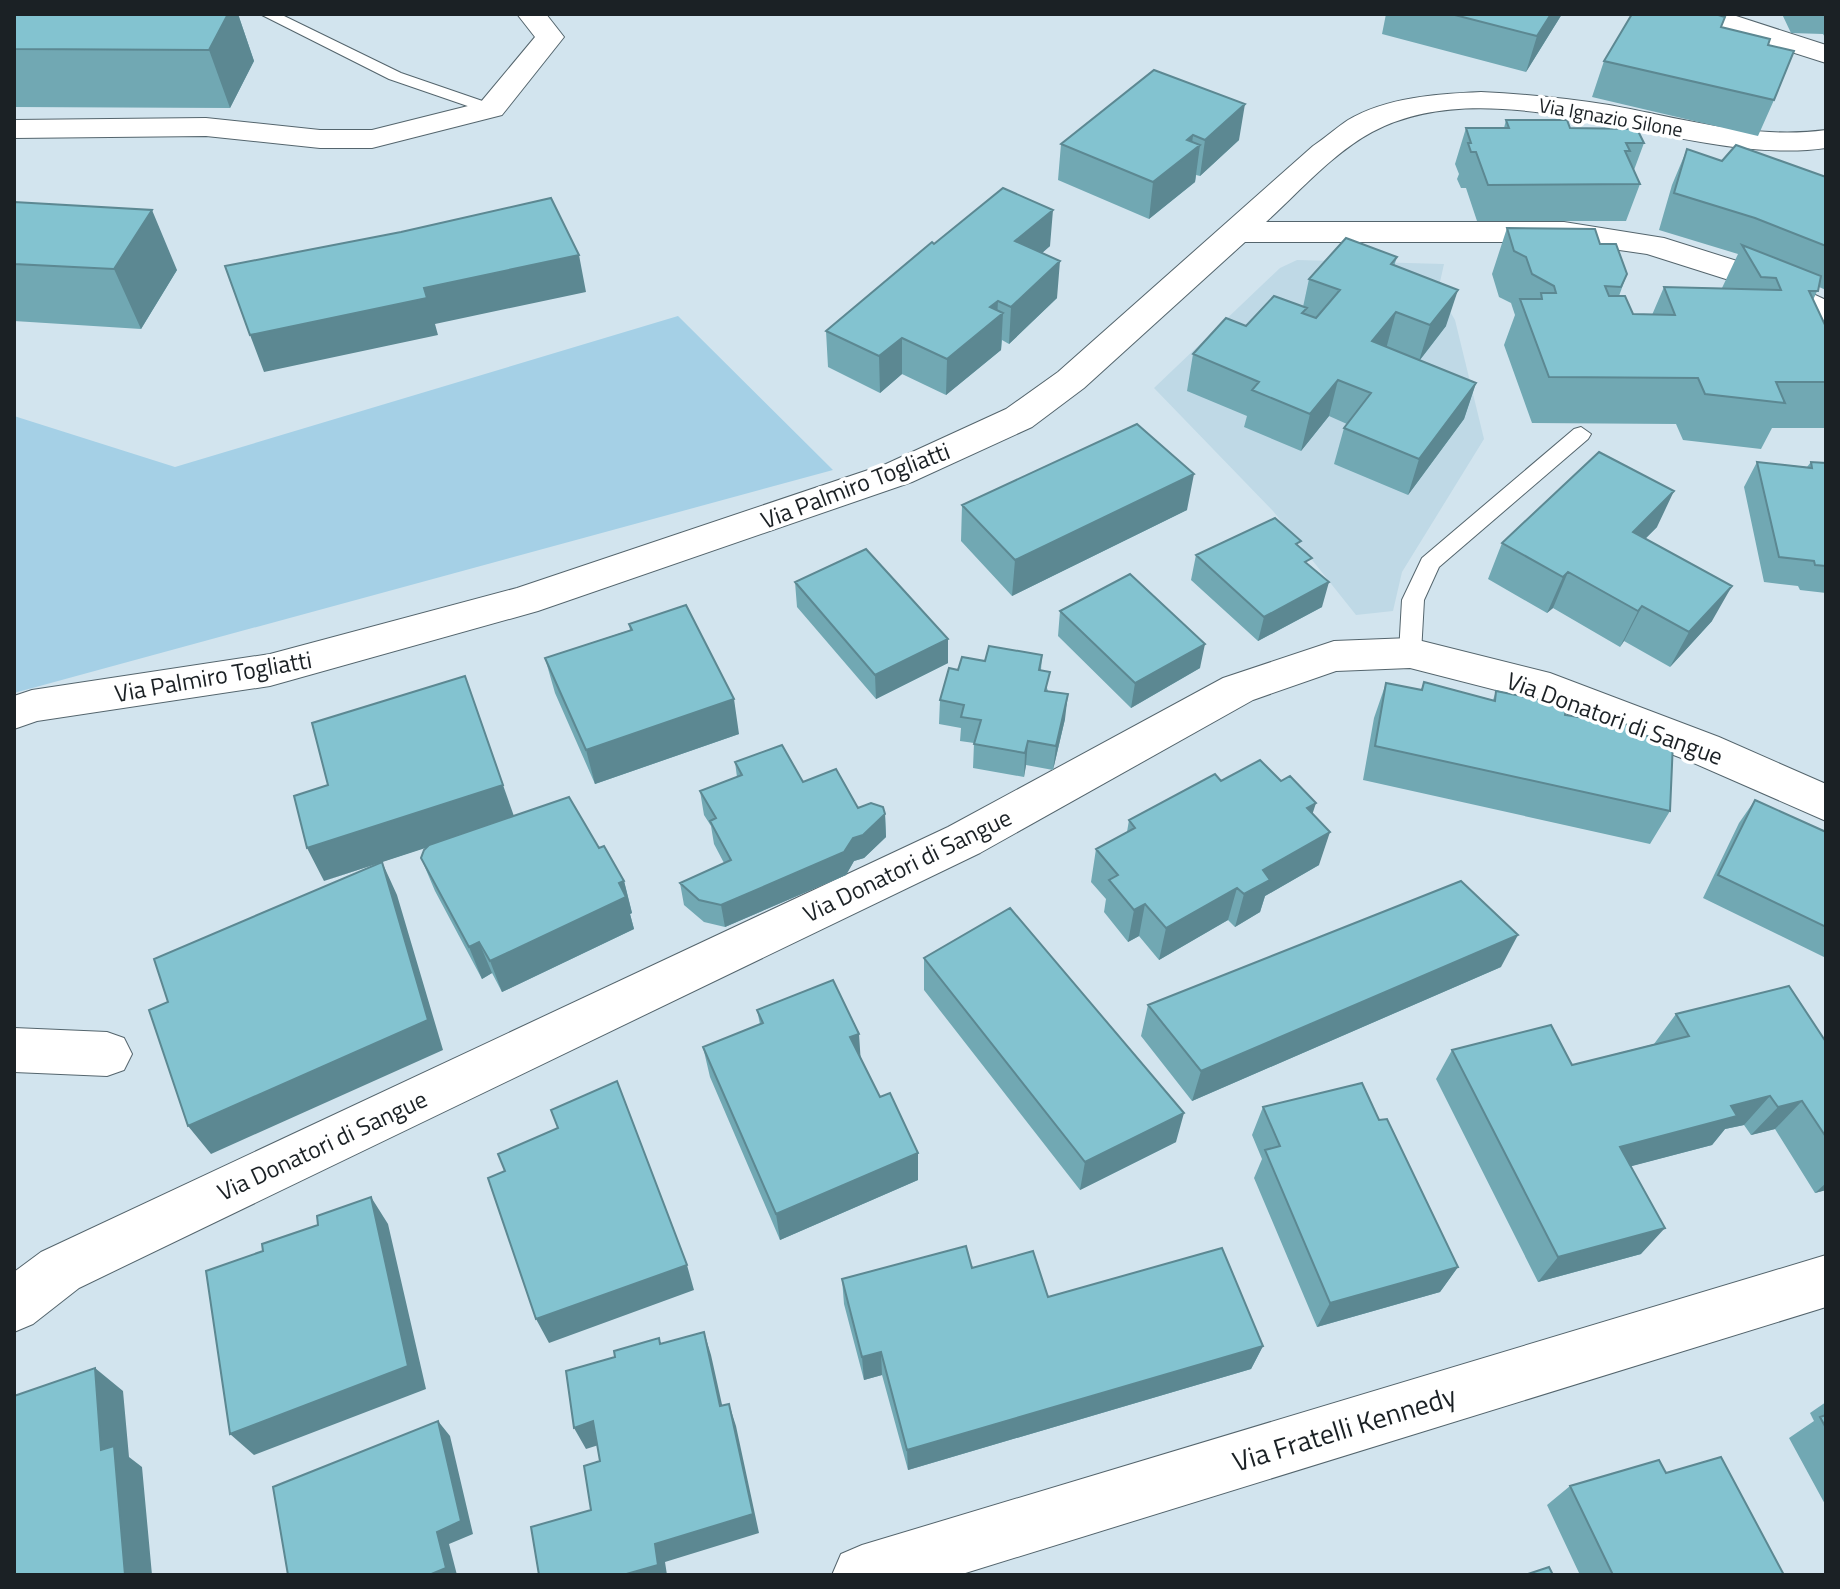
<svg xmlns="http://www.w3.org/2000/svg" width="1840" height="1589" viewBox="0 0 1840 1589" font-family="'Titillium Web',sans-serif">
	<rect width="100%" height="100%" fill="#d2e4ee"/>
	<!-- built -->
	<path fill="#bfd9e6" d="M1297,260L1444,264L1438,291L1455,320L1484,439L1402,572L1393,611L1356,615L1273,511L1154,388L1280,268Z"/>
	<!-- green -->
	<path fill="#a5d0e6" d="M678,316L833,470L14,693V416L175,467Z"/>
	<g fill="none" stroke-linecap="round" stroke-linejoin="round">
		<defs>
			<path id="lane" d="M260,14H280L401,73L497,106L499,109L491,114L485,112L389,79Z
				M1581,427L1591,434L1588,439L1439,567L1424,600L1421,653L1418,659L1410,661L1402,659L1399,653L1402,600L1422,558L1574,429Z"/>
			<path id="street" d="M517,14H546L564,37L502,115L372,148H320L206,136L14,138V120L206,118L320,130H372L480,103L535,37Z
				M1481,92C1524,94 1566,98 1609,105C1681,118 1752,140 1826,130V148C1687,168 1502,63 1372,132C1333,153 1299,192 1266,222H1564L1664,238L1753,266L1826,300V324L1729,280L1647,254L1564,242H1245L1084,388L1032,427L912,482L538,611L270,686L37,721L14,729V696L32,690L270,654L517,588L886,464L1006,409L1058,372L1313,146C1325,138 1336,128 1348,120C1387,97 1437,94 1481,92Z
				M1410,638L1550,673L1719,737L1826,784V821L1689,761L1527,698L1410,668L1336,671L1253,700L980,853L79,1288L33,1324L14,1332V1272L41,1252L948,827L1223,678L1334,641Z
				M14,1028L107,1032L124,1038L132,1054L124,1070L107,1076L14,1072Z
				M1826,1255V1307L959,1575H832L841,1554L862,1545Z"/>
			<path id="secondary" d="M1687,14H1730L1826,45V63L1691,20Z"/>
		</defs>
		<!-- lane casing -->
		<use href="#lane" stroke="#54656d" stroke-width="2"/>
		<!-- street casing -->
		<use href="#street" stroke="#54656d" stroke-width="2"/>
		<!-- secondary casing -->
		<use href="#secondary" stroke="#54656d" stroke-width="2"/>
		<!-- lane -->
		<use href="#lane" fill="#fff" fill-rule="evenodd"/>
		<!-- street -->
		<use href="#street" fill="#fff" fill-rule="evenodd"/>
		<!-- secondary -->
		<use href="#secondary" fill="#fff" fill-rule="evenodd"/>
	</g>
	<!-- wall -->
	<path fill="#71a8b3" d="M14,14H238L254,61L230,108L14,107Z
		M1386,14H1562L1526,72L1382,34Z
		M1782,14H1826V39L1823,34L1791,33Z
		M1768,45L1774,100L1758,136L1592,97L1604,61Z
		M1154,70L1239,140L1200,176L1196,175L1195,182L1149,219L1058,180L1061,144Z
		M1506,120L1570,128L1644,143L1634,170L1640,184L1626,221H1477L1466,188H1461L1457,179L1459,174L1455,164L1466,128H1504Z
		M1687,149L1722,161L1826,177V290L1819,287L1813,300L1826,327L1825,428H1772L1761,449L1683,440L1676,424L1532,423L1504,345L1515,315L1511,303L1499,297L1492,274L1507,228L1600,244L1627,274L1619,296L1633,314L1652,315L1664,287L1722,288L1738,254L1659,230L1672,185Z
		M14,202L177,270L141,329L14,321Z
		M934,244L1050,246L1042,253L1057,298L1009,344L1002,340L1001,350L946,395L902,374L880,393L828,367L826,331Z
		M1397,257L1394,266L1446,326L1420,360L1476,383L1464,419L1408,495L1334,464L1344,428L1347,424L1329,416L1301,451L1244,427L1247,416L1187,391L1193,354L1246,326L1303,307L1309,279Z
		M1757,462L1807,467L1811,462L1826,463V593L1800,590L1798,586L1764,582L1744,487Z
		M962,505L1187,510L1012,596L961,541Z
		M1657,527L1645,539L1712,621L1670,667L1624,641L1620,647L1553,608L1547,613L1488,579L1502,543Z
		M1300,547L1322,607L1258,641L1191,580L1196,555Z
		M795,582L948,639V663L876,699L797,607Z
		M1060,611L1200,668L1131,708L1058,636Z
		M629,624L739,734L595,784L555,693L545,658L630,630Z
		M1042,655L1041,670L1048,691L1065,719L1053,770L1026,765L1024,777L973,768L974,743L960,741L961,728L939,724L940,700L958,670L985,661Z
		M1424,682L1493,700L1496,691L1565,715L1635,733L1670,811L1650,844L1363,780L1374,718L1386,683L1421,690Z
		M735,762L803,782L858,808L885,814L886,837L864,858L854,861L846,875L725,927L704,922L684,905L680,883L724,863L714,844L711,826L704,815L700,791L737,777Z
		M1221,781L1312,813L1319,865L1265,896L1260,912L1235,927L1228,920L1159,960L1139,936L1128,942L1104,912L1106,899L1091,882L1096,849L1127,832L1129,820Z
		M1755,800L1826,832V958L1703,898L1739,823Z
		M514,816L599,848L624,881L632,913L630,914L634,929L502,992L492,973L482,979L435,891L421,858L427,847L324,881Z
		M924,958L1176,1142L1080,1190L924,990Z
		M1501,967L1192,1101L1141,1036L1148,1005Z
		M757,1010L861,1058L880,1097L918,1180L780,1240L710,1077L703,1047L760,1024Z
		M1676,1014L1826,1042V1190L1815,1193L1775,1129L1751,1135L1744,1125L1725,1129L1712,1145L1631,1166L1641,1254L1538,1282L1436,1079L1452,1050L1572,1065L1654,1044Z
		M1263,1107L1379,1120L1458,1267L1440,1292L1317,1327L1254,1178L1262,1159L1252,1135Z
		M972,1268L1048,1297L1263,1346L1251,1369L908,1470L882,1375L864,1380L844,1304L842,1279Z
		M1826,1402V1506L1789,1438L1814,1421L1810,1413Z
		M1666,1473L1784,1575H1580L1547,1505L1570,1486Z"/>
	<!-- shaded-wall -->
	<path fill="#5c8892" d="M228,14H238L254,61L230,108L209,50Z
		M1551,14H1562L1526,72L1537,36Z
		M1245,104L1239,140L1200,176L1205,140Z
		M1193,135L1191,153L1200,145L1195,182L1149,219L1153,182L1187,140Z
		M152,210L177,270L141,329L114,269Z
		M1053,210L1050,246L1013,278L1015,241Z
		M579,255L586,292L435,324L438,335L264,372L250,335L424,288Z
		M1060,261L1057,298L1009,344L1011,307Z
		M1458,290L1446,326L1419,361L1430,325Z
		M998,301L997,318L1003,313L1001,350L946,395L947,359L990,307Z
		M1396,312L1386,349L1372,341Z
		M902,338V374L880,393L879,356Z
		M1338,380L1329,416L1301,451L1310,414Z
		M1476,383L1464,419L1408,495L1419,459Z
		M1194,474L1187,510L1012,596L1015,560Z
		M1674,491L1657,527L1616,568L1633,532Z
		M1568,572L1553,608L1547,613L1563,577Z
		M1329,582L1322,607L1258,641L1264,617Z
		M1732,586L1712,621L1670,667L1689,632Z
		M1642,606L1624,641L1620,647L1638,611Z
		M948,639V663L876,699L875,675Z
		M1205,644L1200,668L1131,708L1135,683Z
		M1068,694L1065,719L1053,770L1056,746Z
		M734,699L739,734L595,784L586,750Z
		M1028,741L1026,765L1024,777L1025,753Z
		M503,785L515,819L324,881L307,848Z
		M1316,803L1305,837L1307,808Z
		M885,814L886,837L864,858L854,861L846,875L725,927L721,905Z
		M1330,832L1319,865L1265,896L1260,912L1235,927L1244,894L1263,870Z
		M382,862L397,895L443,1050L211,1154L188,1126Z
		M624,881L632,913L630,914L634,929L502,992L490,961Z
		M1237,888L1228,920L1159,960L1166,928Z
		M1145,904L1139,936L1128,942L1134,910Z
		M1518,935L1501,967L1192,1101L1201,1071Z
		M479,942L492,973L482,979L469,947Z
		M859,1034L861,1064L850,1037Z
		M1770,1096L1744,1125L1725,1129L1712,1145L1598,1175L1620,1147L1731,1106Z
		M1802,1101L1775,1129L1751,1135L1778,1107Z
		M1184,1113L1176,1142L1080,1190L1085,1162Z
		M918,1153V1180L780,1240L776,1214Z
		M1826,1183V1190L1815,1193Z
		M371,1197L388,1224L426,1389L254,1455L230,1434Z
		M1665,1228L1641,1254L1538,1282L1558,1257Z
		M687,1265L694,1290L549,1343L536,1319Z
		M1458,1267L1440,1292L1317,1327L1330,1303Z
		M704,1332L711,1355L727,1427L720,1406Z
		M1263,1346L1251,1369L908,1470L907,1450Z
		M881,1352L882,1375L864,1380L862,1357Z
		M95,1368L123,1391L129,1457L142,1467L152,1575H125L101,1450Z
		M729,1404L736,1426L759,1533L665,1562L667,1575H623L655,1544Z
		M438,1421L450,1436L473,1534L449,1544L457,1575H429L437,1532Z
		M593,1421L605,1443L586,1449L574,1428Z"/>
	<!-- building -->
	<path fill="#83c3d0" stroke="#5c8892" stroke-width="2" d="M14,14H228L209,50L14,49Z
		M1451,14H1551L1537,36Z
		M1632,14H1715L1725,17L1721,27L1770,39L1768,45L1794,51L1774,100L1604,61Z
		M1154,70L1245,104L1205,140L1193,135L1187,140L1200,145L1153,182L1061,144Z
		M1506,120H1567L1570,128L1637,129L1644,143H1626L1630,151H1625L1640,184L1488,185L1476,152H1471L1468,143H1471L1466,128H1509Z
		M1736,145L1826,177V246L1755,218L1674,193L1687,149L1722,161Z
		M1003,188L1053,210L1015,241L1060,261L1011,307L998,301L990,307L1003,313L947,359L902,338L879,356L826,331L932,242L934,244Z
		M551,198L579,255L424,288L427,298L250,335L225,266L401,232Z
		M14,202L152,210L114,269L14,264Z
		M1507,228L1595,229L1600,244H1616L1627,274L1621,287L1605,286L1609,296H1625L1633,314L1675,315L1664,287L1781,290L1776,278L1761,277L1742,245L1821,276L1818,291H1809L1826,327V382H1776L1785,403L1705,394L1698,378L1549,377L1520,299H1542L1541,293H1556L1554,286L1532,274L1526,257L1514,251Z
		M1346,238L1397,257L1391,264L1458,290L1430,325L1396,312L1372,341L1476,383L1419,459L1344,428L1371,393L1338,380L1310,414L1252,390L1259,382L1193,354L1226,318L1246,326L1274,296L1307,308L1302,313L1316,318L1340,290L1309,279Z
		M1137,424L1194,474L1015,560L962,505Z
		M1599,452L1674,491L1633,532L1732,586L1689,632L1642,606L1638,611L1568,572L1563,577L1502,543Z
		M1757,462L1812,468L1811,462L1826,463V566L1815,565L1814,561L1779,557Z
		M1275,518L1301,541L1296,544L1312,558L1305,562L1329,582L1264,617L1196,555Z
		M866,549L948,639L875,675L795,582Z
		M1130,574L1205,644L1135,683L1060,611Z
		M686,605L734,699L586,750L545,658L632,630L629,624Z
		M989,646L1042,655L1039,670L1050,672L1045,691L1068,694L1056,746L1028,741L1025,753L974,744L981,720L961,717L964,705L940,700L949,668L958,670L962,657L985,661Z
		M465,676L503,785L307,848L294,796L328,785L312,723Z
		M1424,682L1495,701L1496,691L1566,705L1565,715L1636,726L1635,733L1673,742L1670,811L1375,746L1386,683L1422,690Z
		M782,745L803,782L836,769L858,808L871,803L883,807L885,814L863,835L853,838L844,852L721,905L699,900L680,883L731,860L710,821L716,818L700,791L742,775L735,762Z
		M1260,760L1281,781L1290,776L1316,803L1307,808L1330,832L1263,870L1270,880L1244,894L1237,888L1166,928L1145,904L1134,910L1109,880L1118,875L1096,849L1135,828L1129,820L1215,774L1221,781Z
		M569,797L599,848L604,846L624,881L619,883L626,897L490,961L479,942L469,947L421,858L424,850L429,845Z
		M1755,800L1826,832V927L1718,875Z
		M382,862L428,1020L188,1126L149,1010L168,1002L154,959Z
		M1461,881L1518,935L1201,1071L1148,1005Z
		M1010,908L1184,1113L1085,1162L924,958Z
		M833,980L859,1034L850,1037L880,1097L890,1093L918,1153L776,1214L703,1047L763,1023L757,1010Z
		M1789,986L1826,1042V1137L1802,1101L1778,1107L1770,1096L1731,1106L1737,1116L1620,1147L1665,1228L1558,1257L1452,1050L1551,1025L1572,1065L1689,1036L1676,1014Z
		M617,1081L687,1265L536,1319L488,1178L505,1171L498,1154L558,1128L551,1110Z
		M1362,1083L1379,1120L1387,1119L1458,1267L1330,1303L1265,1150L1280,1146L1263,1107Z
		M371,1197L408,1366L230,1434L206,1271L263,1251L262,1244L318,1225L317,1216Z
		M966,1246L972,1268L1033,1251L1048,1297L1222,1248L1263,1346L907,1450L881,1352L862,1357L842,1279Z
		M704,1332L720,1406L729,1404L753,1514L655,1544L658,1565L623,1575H539L531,1527L591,1510L584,1466L600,1461L593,1421L574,1428L566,1371L615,1357L614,1351L659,1338L660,1344Z
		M95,1368L101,1450L114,1446L125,1575H14V1396Z
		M1826,1415V1428L1820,1417Z
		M438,1421L461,1521L437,1532L446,1568L429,1575H288L273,1487Z
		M1721,1457L1784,1575H1613L1570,1486L1659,1460L1666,1473Z
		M1549,1567L1553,1575H1525Z"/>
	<g text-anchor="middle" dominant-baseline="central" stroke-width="7" stroke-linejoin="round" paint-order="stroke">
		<!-- far-street labels -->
		<g font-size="20" fill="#1b2125" stroke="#fff">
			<text transform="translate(1611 117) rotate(10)">Via Ignazio Silone</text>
		</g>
		<!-- street labels -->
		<g font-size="24" fill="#1b2125" stroke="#fff">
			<text transform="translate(855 485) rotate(-21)">Via Palmiro Togliatti</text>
			<text transform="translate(213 676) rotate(-10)">Via Palmiro Togliatti</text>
			<text transform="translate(1615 718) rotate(20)">Via Donatori di Sangue</text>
			<text transform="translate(907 865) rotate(-26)">Via Donatori di Sangue</text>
			<text transform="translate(322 1145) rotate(-25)">Via Donatori di Sangue</text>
		</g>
		<!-- near-street labels -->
		<g font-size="28" fill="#1b2125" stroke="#fff">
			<text transform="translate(1344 1428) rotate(-17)">Via Fratelli Kennedy</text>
		</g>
	</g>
	<!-- border -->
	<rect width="1840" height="1589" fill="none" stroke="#1b2125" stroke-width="32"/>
</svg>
